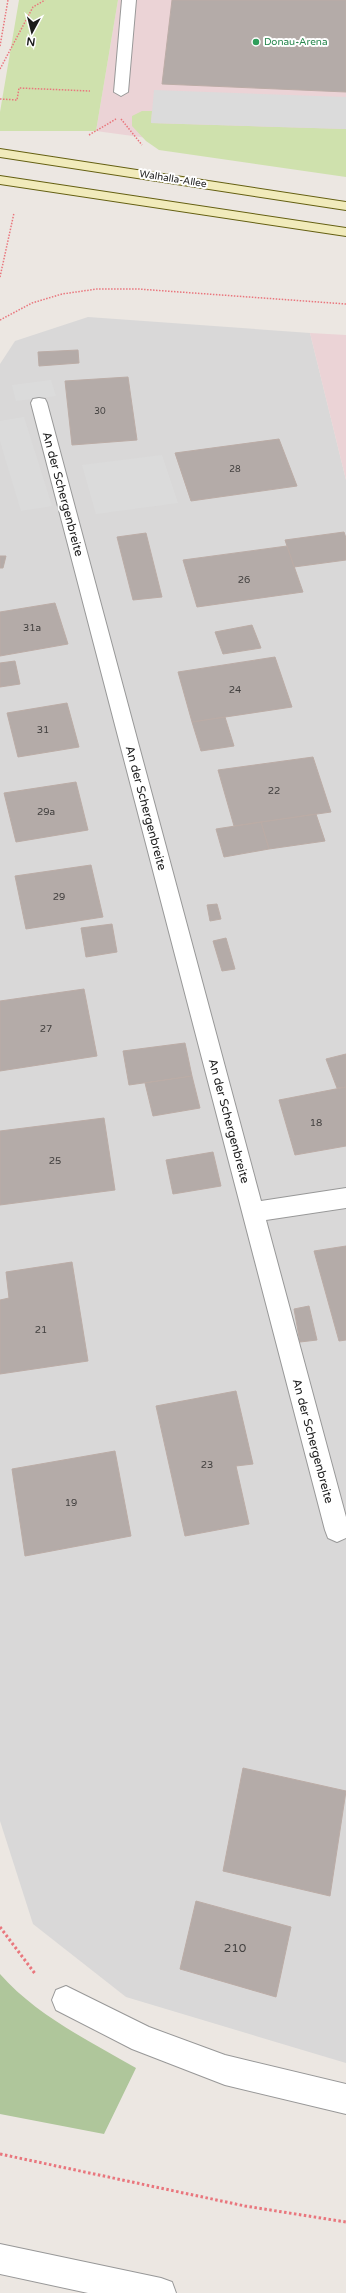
<svg xmlns="http://www.w3.org/2000/svg" width="346" height="2293" viewBox="0 0 346 2293" font-family="'Varela Round',sans-serif">
	<rect width="100%" height="100%" fill="#ece7e2"/>
	<!-- residential -->
	<path fill="#d9d8d8" d="M88,317L310,333L346,480V2063L126,1997L33,1924L0,1821V364L15,341Z"/>
	<!-- commercial -->
	<path fill="#ebd3d6" d="M118,0H346V165L96,131Z
		M310,333L346,335V481V480Z"/>
	<!-- grass -->
	<path fill="#cfe1ad" d="M19,0H118L96,131H0V112Z
		M142,111H152L151,123L346,129V177L159,150L146,141L132,126V116Z"/>
	<!-- forest -->
	<path fill="#afc69b" d="M0,1974C36,2015 89,2041 136,2068L104,2134L0,2114Z"/>
	<!-- parking -->
	<path fill="#dbdbdb" d="M154,90L346,97V129L151,123Z
		M51,380L56,396L16,401L12,385Z
		M24,417L52,506L21,511L0,441V421Z
		M162,455L178,503L96,514L82,465Z"/>
	<!-- building -->
	<path fill="#b4aba8" stroke="#bbaca6" d="M172,0H346V92L162,84Z
		M78,350L79,363L39,366L38,352Z
		M128,377L137,440L72,445L65,381Z
		M279,439L297,486L191,501L175,453Z
		M344,532L346,538V560L294,567L285,540Z
		M146,533L162,597L133,600L117,537Z
		M287,546L303,592L197,607L183,560Z
		M0,556H6L3,568H0Z
		M55,603L68,644L0,656V612Z
		M252,625L261,648L223,654L215,632Z
		M275,657L292,707L192,722L178,672Z
		M15,661L20,684L0,687V663Z
		M67,703L79,747L18,757L7,713Z
		M225,717L234,746L201,751L192,722Z
		M313,757L331,812L234,826L218,770Z
		M76,782L88,830L16,842L4,793Z
		M316,814L325,841L269,849L261,822Z
		M261,822L269,849L224,857L216,829Z
		M91,865L103,917L26,929L15,876Z
		M217,904L221,919L210,921L207,905Z
		M112,924L117,952L86,957L81,928Z
		M226,938L235,969L222,971L213,941Z
		M84,989L97,1056L0,1071V1001Z
		M185,1043L192,1076L129,1085L123,1051Z
		M346,1054V1087L337,1088L326,1059Z
		M192,1076L200,1108L153,1116L145,1083Z
		M346,1087V1146L295,1155L279,1100Z
		M104,1118L115,1190L0,1205V1131Z
		M213,1152L221,1186L173,1194L166,1160Z
		M346,1246V1340L339,1341L314,1251Z
		M72,1262L88,1361L0,1374V1300L9,1298L6,1272Z
		M309,1306L317,1340L300,1342L294,1309Z
		M236,1391L253,1464L236,1466L249,1524L185,1536L156,1406Z
		M115,1451L131,1536L25,1556L12,1469Z
		M243,1768L346,1791L330,1896L223,1871Z
		M196,1901L291,1927L276,1997L180,1969Z"/>
	<g fill="none" stroke-linecap="round" stroke-linejoin="round">
		<defs>
			<path id="service" d="M122,0H136L128,92L121,96L114,92Z
				M66,1986L149,2027L225,2055L346,2084V2114L225,2085L132,2049L56,2010L52,2000L56,1990Z"/>
			<path id="minor" d="M39,398L45,399L47,403L261,1201L346,1188V1208L266,1220L346,1517V1538L337,1542L328,1538L325,1530L31,403L33,399Z"/>
			<path id="tertiary" d="M0,2244L161,2278L172,2282L176,2293H88L0,2274Z"/>
			<path id="secondary" d="M0,149L346,202V210L0,157Z
				M0,176L346,228V236L0,184Z"/>
		</defs>
		<!-- service casing -->
		<use href="#service" stroke="#989898" stroke-width="2"/>
		<!-- minor casing -->
		<use href="#minor" stroke="#989898" stroke-width="2"/>
		<!-- tertiary casing -->
		<use href="#tertiary" stroke="#989898" stroke-width="2"/>
		<!-- secondary casing -->
		<use href="#secondary" stroke="#645f11" stroke-width="2"/>
		<!-- path-far1 -->
		<path stroke="#e9767d" stroke-width="1.5" stroke-dasharray="1.5 1.5" stroke-linecap="butt" d="M0,46L8,0
			M0,69L33,7L45,0
			M0,99L17,100L19,88L90,91
			M121,119L142,145
			M89,135L116,119
			M0,277L14,213
			M0,320L32,303L62,294L97,289H138L346,304"/>
		<!-- path -->
		<path stroke="#e9767d" stroke-width="3" stroke-dasharray="2.5 2.5" stroke-linecap="butt" d="M0,1927L36,1975
			M0,2154L245,2206L346,2222"/>
		<!-- service -->
		<use href="#service" fill="#fff" fill-rule="evenodd"/>
		<!-- minor -->
		<use href="#minor" fill="#fff" fill-rule="evenodd"/>
		<!-- tertiary -->
		<use href="#tertiary" fill="#fff" fill-rule="evenodd"/>
		<!-- secondary -->
		<use href="#secondary" fill="#f1ebbb" fill-rule="evenodd"/>
	</g>
	<!-- markers -->
	<circle fill="#2e9e5b" stroke="#fff" stroke-width="1.5" cx="256" cy="42" r="4"/>
	<g text-anchor="middle" dominant-baseline="central" stroke-width="4" stroke-linejoin="round" paint-order="stroke">
		<!-- far-number labels -->
		<g font-size="9" fill="#413f3e">
			<text x="100" y="411">30</text>
			<text x="235" y="469">28</text>
		</g>
		<!-- far-leisure labels -->
		<g font-size="10" fill="#27864d" stroke="#fff" text-anchor="start">
			<text x="264" y="42">Donau-Arena</text>
		</g>
		<!-- far-street labels -->
		<g font-size="10" fill="#1b1b1b" stroke="#fff">
			<text transform="translate(173 179) rotate(9)">Walhalla-Allee</text>
		</g>
		<!-- number labels -->
		<g font-size="10" fill="#413f3e">
			<text x="244" y="580">26</text>
			<text x="32" y="628">31a</text>
			<text x="235" y="690">24</text>
			<text x="43" y="730">31</text>
			<text x="274" y="791">22</text>
			<text x="46" y="812">29a</text>
			<text x="59" y="897">29</text>
			<text x="46" y="1029">27</text>
			<text x="316" y="1123">18</text>
			<text x="55" y="1161">25</text>
			<text x="41" y="1330">21</text>
			<text x="207" y="1465">23</text>
			<text x="71" y="1503">19</text>
		</g>
		<!-- street labels -->
		<g font-size="12" fill="#1b1b1b" stroke="#fff">
			<text transform="translate(63 494) rotate(75)">An der Schergenbreite</text>
			<text transform="translate(146 808) rotate(75)">An der Schergenbreite</text>
			<text transform="translate(229 1121) rotate(75)">An der Schergenbreite</text>
			<text transform="translate(313 1441) rotate(75)">An der Schergenbreite</text>
		</g>
		<!-- near-number labels -->
		<g font-size="12" fill="#413f3e">
			<text x="235" y="1948">210</text>
		</g>
	</g>
	<!-- north arrow -->
	<g transform="translate(32 32) rotate(187)" stroke="#ffffff" stroke-width="3" paint-order="stroke">
	<path d="M0-3L7 15L0 10L-7 15Z" fill="#1b1b1b"/>
	<text y="-6" font-size="11" font-weight="bold" text-anchor="middle" fill="#1b1b1b">N</text>
	</g>
</svg>
